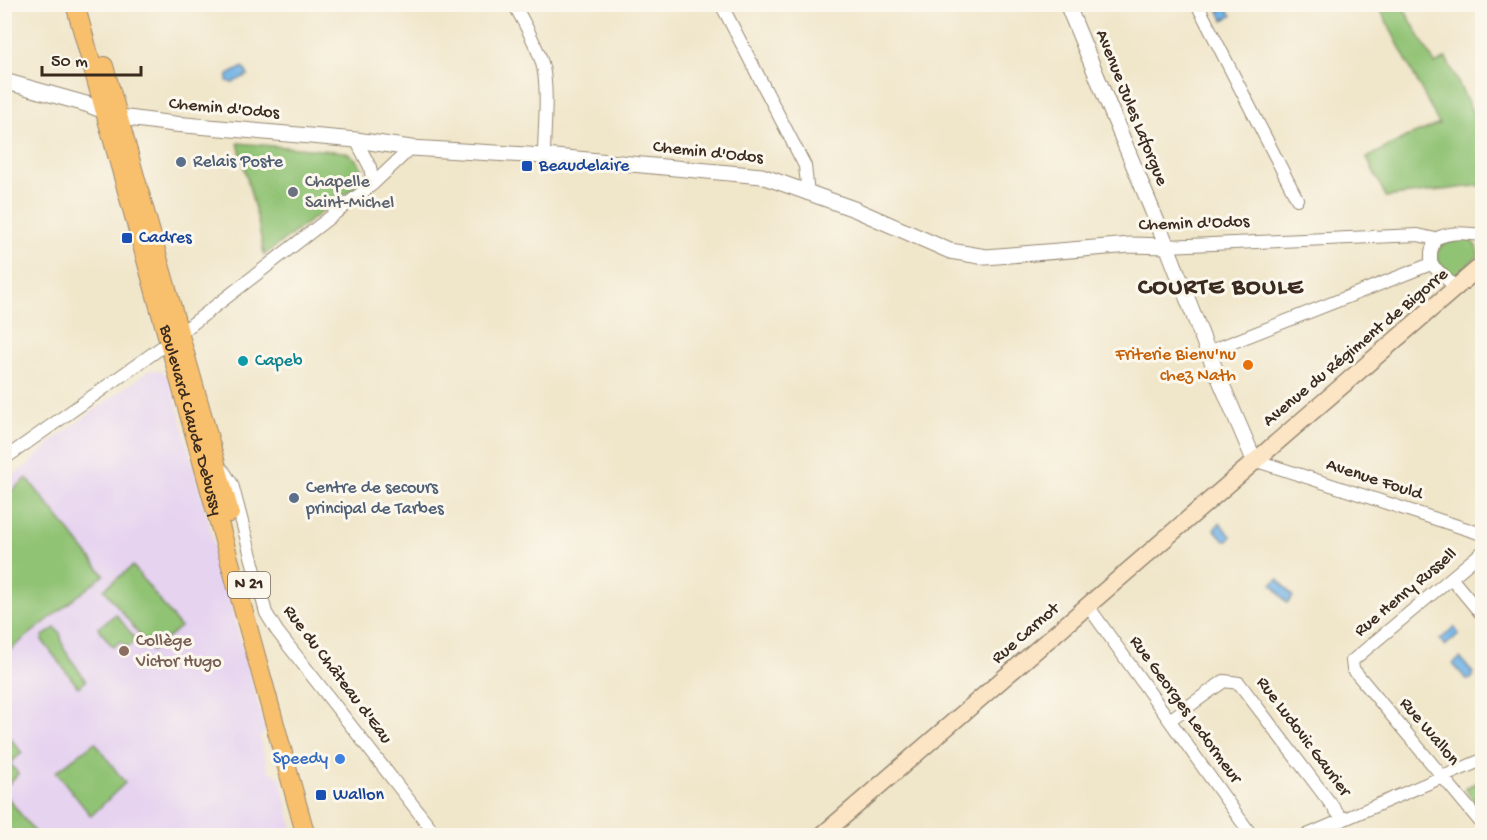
<svg xmlns="http://www.w3.org/2000/svg" width="1487" height="840" viewBox="0 0 1487 840" font-family="'Gochi Hand',sans-serif">
	<rect width="100%" height="100%" fill="#fbf7ec"/>
	<filter id="ink" filterUnits="userSpaceOnUse"><feTurbulence type="fractalNoise" baseFrequency=".0167" numOctaves="2"/><feDisplacementMap in="SourceGraphic" scale="12" xChannelSelector="R" yChannelSelector="G"/><feConvolveMatrix kernelMatrix="1 2 1 2 8 2 1 2 1" color-interpolation-filters="sRGB"/></filter>
	<filter id="wash" filterUnits="userSpaceOnUse"><feTurbulence type="fractalNoise" baseFrequency=".008" numOctaves="4" result="noise"/><feDisplacementMap in="SourceGraphic" scale="24" xChannelSelector="R" yChannelSelector="G"/><feGaussianBlur stdDeviation="1.35" result="paint"/><feColorMatrix in="noise" values="0 0 0 0 0 0 0 0 0 0 0 0 0 0 0 0 0 1.4 0 .05"/><feComposite in="paint" operator="in"/></filter>
	<g filter="url(#wash)">
		<rect width="100%" height="100%" fill="#f0e6ca"/>
		<!-- built -->
		<path fill="#e6d3f0" d="M150,370L162,371L170,380L265,731L260,737L268,770L280,777L294,835H5L4,485L9,478L28,465L52,441Z"/>
		<!-- green -->
		<path fill="#91c374" stroke="#667649" stroke-width="1.5" d="M1378,5H1402L1435,64L1446,58L1482,131V185L1386,197L1367,158L1404,138L1439,124Z
			M238,143L345,152C359,159 370,173 357,186L264,255L258,221Z
			M1462,238C1473,239 1478,245 1478,256L1458,274L1453,275L1439,264L1437,252L1441,245Z
			M27,478L104,575L5,654V496Z
			M133,566L180,627L152,651L104,589Z
			M116,614L136,640L127,648L121,641L113,647L98,628Z
			M55,628L60,633L64,649L86,681L78,687L42,640L43,636Z
			M10,738L22,753L10,763L18,774L9,784L5,778L4,742Z
			M95,742L125,783L91,816L56,772Z
			M1482,780V811L1465,788Z
			M4,794H5L37,835H5Z"/>
		<!-- water -->
		<path fill="#71b3e6" stroke="#566e82" stroke-width="1.5" d="M1216,4L1225,5L1232,16L1223,20Z
			M243,67L248,75L232,83L227,81L228,75Z
			M1220,523L1231,536L1229,540L1225,541L1214,529Z
			M1278,579L1293,597L1287,603L1272,584Z
			M1454,627L1459,634L1445,646L1440,640Z
			M1460,658L1473,673L1472,675L1473,677L1469,680L1466,679L1453,664Z"/>
	</g>
	<g filter="url(#ink)">
		<g fill="none" stroke-linecap="round" stroke-linejoin="round">
			<defs>
				<path id="minor" d="M514,4C524,23 536,43 542,63C549,88 544,129 544,156
					M721,4L805,166L808,194
					M1197,4L1297,199
					M356,140L370,167L373,184
					M1167,246L1418,235L1435,239
					M1456,288L1431,264V252L1435,239C1451,231 1466,233 1482,235
					M1208,352L1431,264
					M4,459L169,342L373,184L411,148
					M1254,460L1482,534
					M223,470L232,484L266,613L277,631L437,836
					M1482,552L1352,661L1353,669L1482,824
					M1452,579L1482,615
					M1088,606L1252,836
					M1171,719L1224,681L1239,683L1343,820
					M1305,836L1482,760"/>
				<path id="tertiary" d="M1067,4L1167,246L1208,352L1254,460
					M4,81L86,104L120,117L174,124L356,140L411,148L544,156L762,176L854,209L950,251L986,257L1131,245L1167,246"/>
				<path id="secondary" d="M821,836L1482,265"/>
				<g id="primary">
					<path id="s1" d="M75,4L306,836"/>
					<path d="M104,66L230,513"/>
				</g>
			</defs>
			<!-- minor casing -->
			<use href="#minor" stroke="#968874" stroke-width="14"/>
			<!-- tertiary casing -->
			<use href="#tertiary" stroke="#968874" stroke-width="17"/>
			<!-- secondary casing -->
			<use href="#secondary" stroke="#968874" stroke-width="19"/>
			<!-- primary casing -->
			<use href="#primary" stroke="#968874" stroke-width="20"/>
			<!-- minor -->
			<use href="#minor" stroke="#fff" stroke-width="12"/>
			<!-- tertiary -->
			<use href="#tertiary" stroke="#fff" stroke-width="15"/>
			<!-- secondary -->
			<use href="#secondary" stroke="#fce5c4" stroke-width="16"/>
			<!-- primary -->
			<use href="#primary" stroke="#f8bf6c" stroke-width="18"/>
		</g>
	</g>
	<!-- markers -->
	<g fill="#5c6f8a" stroke="#fbf7ec" stroke-width="2">
		<circle cx="181" cy="162" r="6"/>
		<circle cx="294" cy="498" r="6"/>
	</g>
	<g fill="#1a4fb4" stroke="#fbf7ec" stroke-width="2">
		<rect x="521" y="160" width="12" height="12" rx="3"/>
		<rect x="121" y="232" width="12" height="12" rx="3"/>
		<rect x="315" y="789" width="12" height="12" rx="3"/>
	</g>
	<circle fill="#6b7280" stroke="#fbf7ec" stroke-width="2" cx="293" cy="192" r="6"/>
	<circle fill="#0f9aa8" stroke="#fbf7ec" stroke-width="2" cx="243" cy="361" r="6"/>
	<circle fill="#e8710a" stroke="#fbf7ec" stroke-width="2" cx="1248" cy="365" r="6"/>
	<circle fill="#8d6e63" stroke="#fbf7ec" stroke-width="2" cx="124" cy="651" r="6"/>
	<circle fill="#3f7fe0" stroke="#fbf7ec" stroke-width="2" cx="340" cy="759" r="6"/>
	<g text-anchor="middle" dominant-baseline="central" stroke-width="6" stroke-linejoin="round" paint-order="stroke">
		<!-- shield labels -->
		<rect fill="#fbf7ec" stroke="#75685c" stroke-width="1.5" x="228" y="572" width="42" height="26" rx="4.5"/>
		<g font-size="16" font-weight="bold" fill="#3b2a1e">
			<text x="249" y="585">N 21</text>
		</g>
		<!-- street labels -->
		<g font-size="18" fill="#3b2a1e" stroke="#fbf7ec">
			<text transform="translate(1131 108) rotate(68)">Avenue Jules Laforgue</text>
			<text transform="translate(224 109) rotate(5)">Chemin d'Odos</text>
			<text transform="translate(708 153) rotate(6)">Chemin d'Odos</text>
			<text transform="translate(1194 224) rotate(-2)">Chemin d'Odos</text>
			<text transform="translate(1356 348) rotate(-40)">Avenue du Régiment de Bigorre</text>
			<text stroke="none"><textPath href="#s1" startOffset="432">Boulevard Claude Debussy</textPath></text>
			<text transform="translate(1374 480) rotate(18)">Avenue Fould</text>
			<text transform="translate(1406 593) rotate(-40)">Rue Henry Russell</text>
			<text transform="translate(1026 634) rotate(-41)">Rue Carnot</text>
			<text transform="translate(337 675) rotate(53)">Rue du Château d'Eau</text>
			<text transform="translate(1185 710) rotate(54)">Rue Georges Ledormeur</text>
			<text transform="translate(1429 732) rotate(50)">Rue Wallon</text>
			<text transform="translate(1303 737) rotate(53)">Rue Ludovic Gaurier</text>
		</g>
		<!-- service labels -->
		<g font-size="18" fill="#4e5e75" stroke="#fbf7ec" text-anchor="start">
			<text x="193" y="162">Relais Poste</text>
			<text x="306" y="488">Centre de secours<tspan x="306" dy="21">principal de Tarbes</tspan></text>
		</g>
		<!-- transit labels -->
		<g font-size="18" fill="#164399" stroke="#fbf7ec" text-anchor="start">
			<text x="539" y="166">Beaudelaire</text>
			<text x="139" y="238">Cadres</text>
			<text x="333" y="795">Wallon</text>
		</g>
		<!-- worship labels -->
		<g font-size="18" fill="#5b616d" stroke="#fbf7ec" text-anchor="start">
			<text x="305" y="182">Chapelle<tspan x="305" dy="21">Saint-Michel</tspan></text>
		</g>
		<!-- food labels -->
		<g font-size="18" fill="#c56008" stroke="#fbf7ec" text-anchor="end">
			<text x="1236" y="355">Friterie Bienv'nu<tspan x="1236" dy="21">chez Nath</tspan></text>
		</g>
		<!-- culture labels -->
		<g font-size="18" fill="#0d838f" stroke="#fbf7ec" text-anchor="start">
			<text x="255" y="361">Capeb</text>
		</g>
		<!-- education labels -->
		<g font-size="18" fill="#785e54" stroke="#fbf7ec" text-anchor="start">
			<text x="136" y="641">Collège<tspan x="136" dy="21">Victor Hugo</tspan></text>
		</g>
		<!-- shop labels -->
		<g font-size="18" fill="#366cbe" stroke="#fbf7ec" text-anchor="end">
			<text x="328" y="759">Speedy</text>
		</g>
		<!-- district labels -->
		<g font-size="24" font-weight="bold" letter-spacing="1.5" fill="#3b2a1e" stroke="#fbf7ec">
			<text x="1221" y="288">COURTE BOULE</text>
		</g>
	</g>
	<!-- margin -->
	<rect width="1487" height="840" fill="none" stroke="#fbf7ec" stroke-width="24"/>
	<!-- scale -->
	<path d="M42 66v9h99v-9" fill="none" stroke="#3b2a1e" stroke-width="3"/>
	<text x="51" y="66" font-size="18" fill="#3b2a1e" stroke="#fbf7ec" stroke-width="4.5" paint-order="stroke">50 m</text>
</svg>
